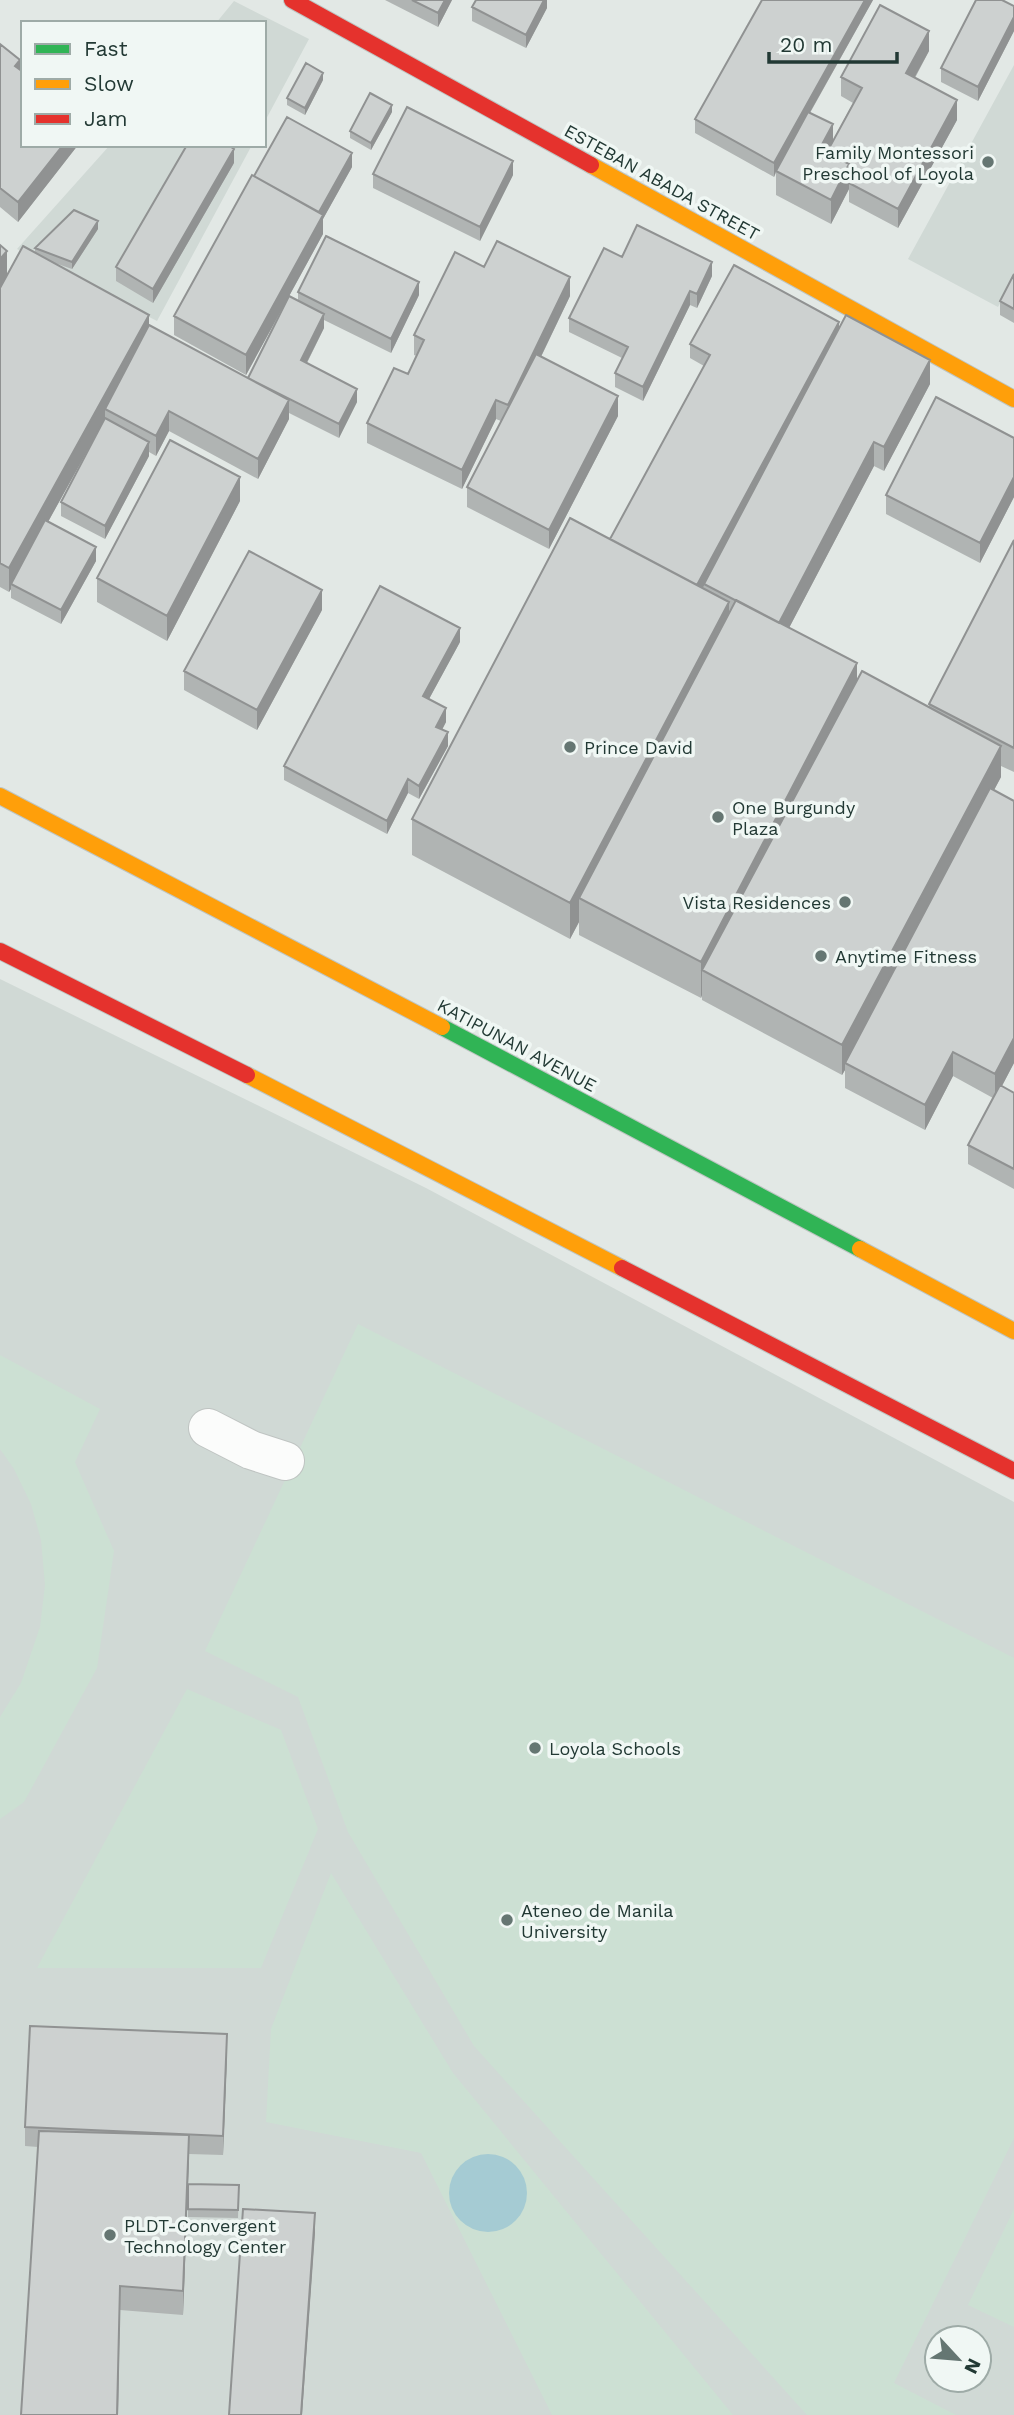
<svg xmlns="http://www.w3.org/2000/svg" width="1014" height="2415" viewBox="0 0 1014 2415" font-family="'Work Sans',sans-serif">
	<rect width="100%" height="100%" fill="#e2e8e5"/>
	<!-- built -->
	<path fill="#d0d9d5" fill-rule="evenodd" d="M234,1L309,39L264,123V23H216Z
		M1014,65V278L998,307L908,259Z
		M110,145H252L157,321L17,249Z
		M0,979L426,1188L1014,1502V2415H0ZM937,2338H979V2380H937Z"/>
	<!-- green -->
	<path fill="#cce0d3" d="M358,1324L1014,1658V2138L894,2383L956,2415H807L474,2046L348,1832L298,1697L205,1651Z
		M0,1355L100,1409L75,1462L114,1551L97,1668L24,1802L0,1819V1717L21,1683L40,1627L45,1585L41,1540L31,1504L14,1469L0,1449Z
		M187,1689L281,1730L318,1829L261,1968H37Z
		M331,1873L453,2073L733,2415H552L421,2153L266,2122L271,2029Z
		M1014,2209V2327L968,2305Z"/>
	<!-- water -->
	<path fill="#a5cbd3" d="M449 2193a39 39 0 1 1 78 0a39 39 0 1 1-78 0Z"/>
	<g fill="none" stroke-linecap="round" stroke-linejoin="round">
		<defs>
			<path id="street" d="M208,1428L251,1450L285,1461"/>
			<path id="fast" d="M442,1027L860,1249"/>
			<path id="slow" d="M591,165L1014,399
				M0,796L442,1027
				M247,1075L622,1268
				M860,1249L1014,1331"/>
			<path id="jam" d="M292,0L591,165
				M0,951L247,1075
				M622,1268L1014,1471"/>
		</defs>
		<!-- street casing -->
		<use href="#street" stroke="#bfc4c2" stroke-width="40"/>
		<!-- fast casing -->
		<use href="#fast" stroke="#bec5c2" stroke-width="18"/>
		<!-- slow casing -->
		<use href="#slow" stroke="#bec5c2" stroke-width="18"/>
		<!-- jam casing -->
		<use href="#jam" stroke="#bec5c2" stroke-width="18"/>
		<!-- street -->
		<use href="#street" stroke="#fbfcfb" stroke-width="38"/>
		<!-- fast -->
		<use href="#fast" stroke="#30b455" stroke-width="16"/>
		<!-- slow -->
		<use href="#slow" stroke="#ff9f0a" stroke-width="16"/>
		<!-- jam -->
		<use href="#jam" stroke="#e5322d" stroke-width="16"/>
	</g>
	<!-- wall -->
	<path fill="#b0b4b3" d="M385,0H452L438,27Z
		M547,0V8L526,48L472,21V7Z
		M762,0H873L810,113L833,140L853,103L841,96V77L929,51L915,78L957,120L898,228L849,202V189L831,224L776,195V173L774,177L695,133V119Z
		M1014,6V31L978,101L941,82V68Z
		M0,44L20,70L23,145H78L18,222L0,207Z
		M323,80L305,115L287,105V98Z
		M392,112L371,150L350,138V131Z
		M234,163L153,303L116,281V267Z
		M352,167L323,219V234L246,375L174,335V316L254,176Z
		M373,174L513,175L480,241L373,188Z
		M98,229L72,269L52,262L149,325L248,378L298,300V292L419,295L391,353L324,320V328L307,363L357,402L339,438L289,413V419L258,479L169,431L156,456L149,452V456L105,539L61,516V502L103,422L48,522L96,561L61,624L11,598V589L9,592L0,587V245L7,275L35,252V248Z
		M622,257L712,276L697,308L690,305L643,401L615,387V373L622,358L569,332V318Z
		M484,267L570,296L541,357L618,416L549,549L467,507V487L501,421L496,419L462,489L367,443V423L408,374L417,356L414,355V335Z
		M1014,274V323L1000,315V301Z
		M839,329L930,384L884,471L874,466L789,628L857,681L929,708V704L1014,540V772L1001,766V777L994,790L1014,801V1063L1002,1086L1014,1093V1189L968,1164V1145L993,1098L953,1076L925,1130L845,1088V1070L842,1075L702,1000V995L701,998L579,935V922L570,939L412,855V819L610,539L704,366L690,358V344Z
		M1014,438V497L980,563L886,514V495Z
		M240,501L167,641L97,602V578Z
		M322,610L257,730L184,690V671Z
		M460,642L429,699L446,722L442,730L448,746L419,799L408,793L387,834L284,780V766Z
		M227,2054L223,2155L189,2154L183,2315L120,2310L118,2415H21L38,2147L25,2146V2127Z
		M188,2184L239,2185L238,2218L188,2217Z"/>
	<!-- shaded-wall -->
	<path fill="#909292" d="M445,0H452L438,27V13Z
		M544,0H547V8L526,48V35Z
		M865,0H873L777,171H776L774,177V163Z
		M1014,17V31L978,101V87Z
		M929,31V51L906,93V73Z
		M20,60V79L15,66Z
		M323,73V80L305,115V108Z
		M957,100V120L898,228V209Z
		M392,105V112L371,150V143Z
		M833,124V149L829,156L820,148Z
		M63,145H78L18,222V202Z
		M234,149V163L153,303V289Z
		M352,153V167L323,219V234L246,375V355L317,217Z
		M513,161V175L480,241V227Z
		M849,164V189L831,224V200Z
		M98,221V229L72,269V262Z
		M7,251V282L0,290V259Z
		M712,262V276L697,308V294Z
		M570,277V296L508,425V405Z
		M419,282V295L391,353V339Z
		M690,291V305L643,401V387Z
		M324,314V328L301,374V360Z
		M149,315V339L105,409V419L13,585L11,584V589L9,592V568Z
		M839,322V336L694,604V591Z
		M930,360V384L884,471V447Z
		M357,389V402L339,438V424Z
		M618,396V416L549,549V530Z
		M289,400V419L258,479V459Z
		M496,400V419L462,489V470Z
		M169,411V431L156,456V436Z
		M149,442V456L105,539V526Z
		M874,442V466L779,647V623Z
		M240,477V501L167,641V616Z
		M1014,477V497L980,563V543Z
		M96,547V561L61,624V610Z
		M322,590V610L257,730V710Z
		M729,602V639L579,898V922L570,939V903Z
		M460,628V642L423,710V696Z
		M857,663V699L702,970V995L701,998V962Z
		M446,708V722L436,741V727Z
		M448,732V746L419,799V786Z
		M1001,746V777L848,1065L845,1063V1070L842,1075V1045Z
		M408,779V793L387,834V821Z
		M1014,1038V1063L995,1099V1074Z
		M953,1052V1076L925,1130V1105Z
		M227,2034V2054L223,2155V2136Z
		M189,2135V2159L183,2315V2291Z
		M315,2213V2233L302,2415H301Z
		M120,2286L118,2415H117Z"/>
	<!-- building -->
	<path fill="#cdd1d0" stroke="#909292" stroke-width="2" d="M412,0H445L438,13Z
		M476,0H544L526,35L472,7Z
		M762,0H865L774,163L695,119Z
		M976,0H1002L1014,6V17L978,87L941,68Z
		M880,5L929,31L906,73L957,100L898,209L849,183L856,170L849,166V164L827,152L862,88L841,77Z
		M0,44L20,60L15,66L23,72V145H63L18,202L0,188Z
		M306,63L323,73L305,108L287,98Z
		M370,93L392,105L371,143L350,131Z
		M407,107L513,161L480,227L373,174Z
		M808,112L833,124L820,148L849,164L831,200L776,171Z
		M287,117L352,153L319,212L254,176Z
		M187,145H228L234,149L153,289L116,267Z
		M252,175L323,215L246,355L174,316Z
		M74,210L98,221L72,262L35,248Z
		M637,225L712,262L697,294L690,291L643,387L615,373L628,347L569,318L604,248L622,257Z
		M326,236L419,282L391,339L298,292Z
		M497,241L570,277L508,405L496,400L462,470L367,423L394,368L408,374L424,340L414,335L455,252L484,267Z
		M0,245L7,251L0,259Z
		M23,246L149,315L9,568L0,563V288Z
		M734,265L839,322L697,585L610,539L710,355L690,344Z
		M1014,274V309L1000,301Z
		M289,296L324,314L301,360L357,389L339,424L248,378Z
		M846,315L930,360L884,447L874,442L779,623L704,584Z
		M149,325L289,400L258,459L169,411L156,436L105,409Z
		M536,354L618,396L549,530L467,487Z
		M936,397L1014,438V477L980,543L886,495Z
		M105,418L149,442L105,526L61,502Z
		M170,440L240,477L167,616L97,578Z
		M570,518L729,602L570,903L412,819Z
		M45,520L96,547L61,610L11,584Z
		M1014,540V748L929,704Z
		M249,551L322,590L257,710L184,671Z
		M380,586L460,628L423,696L446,708L436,727L448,732L419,786L408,779L387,821L284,766Z
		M736,600L857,663L701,962L579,898Z
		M862,671L1001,746L842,1045L702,970Z
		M990,788L1014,801V1038L995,1074L953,1052L925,1105L845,1063Z
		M1000,1085L1014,1093V1169L968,1145Z
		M30,2026L227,2034L223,2136L25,2127Z
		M39,2131L189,2135L183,2291L120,2286L117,2415H21Z
		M188,2184L239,2185L238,2210L188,2209Z
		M243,2209L315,2213L301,2415H229Z"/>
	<!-- markers -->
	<g fill="#657672" stroke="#f0f7f4" stroke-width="2.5">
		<circle cx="988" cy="162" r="7"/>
		<circle cx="570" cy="747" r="7"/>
		<circle cx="718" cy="817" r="7"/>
		<circle cx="845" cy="902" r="7"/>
		<circle cx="821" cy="956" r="7"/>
		<circle cx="535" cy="1748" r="7"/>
		<circle cx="507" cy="1920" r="7"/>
		<circle cx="110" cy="2235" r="7"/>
	</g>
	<g text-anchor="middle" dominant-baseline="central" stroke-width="7" stroke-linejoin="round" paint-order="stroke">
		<!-- poi labels -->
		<g font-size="18" fill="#223934" stroke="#f0f7f4" text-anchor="start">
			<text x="974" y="152" text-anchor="end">Family Montessori<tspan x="974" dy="21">Preschool of Loyola</tspan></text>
			<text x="584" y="747">Prince David</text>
			<text x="732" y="807">One Burgundy<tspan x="732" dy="21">Plaza</tspan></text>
			<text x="831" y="902" text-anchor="end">Vista Residences</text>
			<text x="835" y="956">Anytime Fitness</text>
			<text x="549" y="1748">Loyola Schools</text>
			<text x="521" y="1910">Ateneo de Manila<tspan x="521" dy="21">University</tspan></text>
			<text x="124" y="2225">PLDT-Convergent<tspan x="124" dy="21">Technology Center</tspan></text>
		</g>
		<!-- street labels -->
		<g font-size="18" fill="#223934" stroke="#f0f7f4">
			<text transform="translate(662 182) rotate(29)">ESTEBAN ABADA STREET</text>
			<text transform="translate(517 1045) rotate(28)">KATIPUNAN AVENUE</text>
		</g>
	</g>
	<!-- legend -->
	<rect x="21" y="21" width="245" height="126" fill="#f0f7f4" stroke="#9eaba7" stroke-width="2"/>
	<rect x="35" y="44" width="35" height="10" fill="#30b455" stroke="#9eaba7" stroke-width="2"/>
	<text x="84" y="56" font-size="21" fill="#223934">Fast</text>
	<rect x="35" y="79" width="35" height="10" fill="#ff9f0a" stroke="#9eaba7" stroke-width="2"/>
	<text x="84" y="91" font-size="21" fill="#223934">Slow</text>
	<rect x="35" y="114" width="35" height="10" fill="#e5322d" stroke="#9eaba7" stroke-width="2"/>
	<text x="84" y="126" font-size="21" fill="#223934">Jam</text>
	<!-- north arrow -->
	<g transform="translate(958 2359) rotate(116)"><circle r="33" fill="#f0f7f4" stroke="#9eaba7" stroke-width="2"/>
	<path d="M0-5L12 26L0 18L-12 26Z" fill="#657672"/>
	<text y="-10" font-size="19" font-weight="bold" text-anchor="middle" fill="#223934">N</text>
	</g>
	<!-- scale -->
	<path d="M769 52v10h128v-10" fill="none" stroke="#223934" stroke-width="3.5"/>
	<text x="780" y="52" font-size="21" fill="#223934" stroke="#f0f7f4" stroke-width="5" paint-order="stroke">20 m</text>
</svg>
